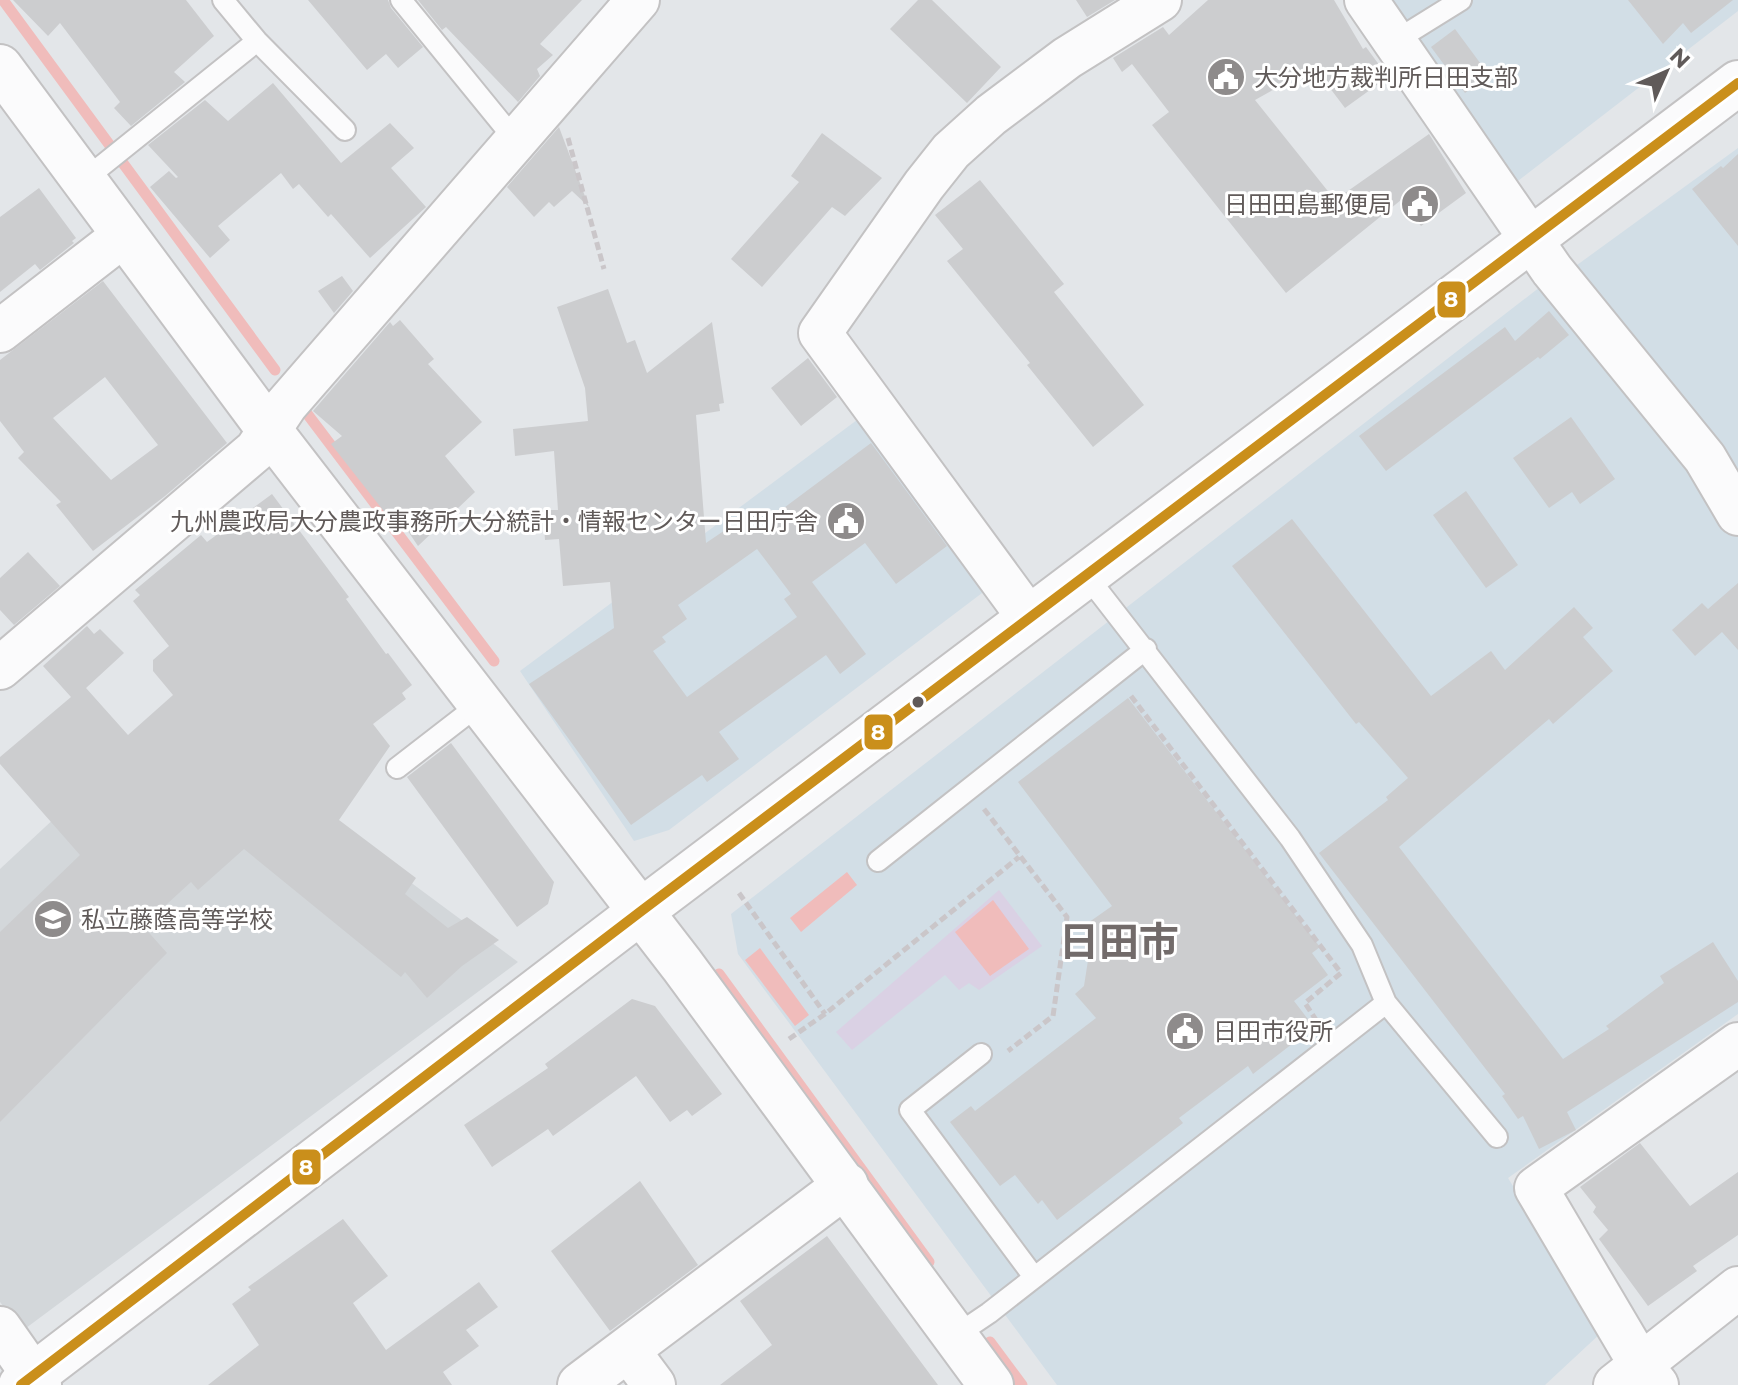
<svg xmlns="http://www.w3.org/2000/svg" width="1738" height="1385" viewBox="0 0 1738 1385" font-family="Montserrat,'Noto Sans JP',sans-serif">
	<rect width="100%" height="100%" fill="#e3e6e9"/>
	<!-- commercial -->
	<path fill="#d2dee6" d="M1384,0H1738V11L1510,187Z
		M1738,148V494L1566,273Z
		M1549,280L1738,529V1014L1508,1178L1602,1332L1545,1385H1057L738,954L731,914Z
		M865,414L990,587L669,830L634,841L520,671Z"/>
	<!-- education -->
	<path fill="#d3d7da" d="M174,707L518,962L22,1331L0,1302V869Z"/>
	<!-- green -->
	<path fill="#dad1e4" d="M999,890L1042,946L979,990L969,983L959,990L945,975L852,1050L836,1032Z"/>
	<!-- water -->
	<path fill="#f0bcbb" d="M847,872L857,885L801,932L790,918Z
		M993,900L1029,949L990,976L955,932Z
		M760,948L809,1015L795,1026L745,960Z"/>
	<g fill="none" stroke-linecap="round" stroke-linejoin="round">
		<!-- stream -->
		<path stroke="#f0bcbb" stroke-width="11" d="M3,0L275,370
			M299,403L494,661
			M719,974L929,1262
			M990,1342L1022,1385"/>
	</g>
	<!-- building -->
	<path fill="#cccdcf" fill-rule="evenodd" d="M13,0H186L214,36L174,72L185,82L131,126L114,108L120,102L60,23L48,36Z
		M308,0H388L391,8L423,47L398,68L386,54L367,70Z
		M418,0H582L540,44L553,55L537,69L540,76L518,102L446,27L442,30Z
		M918,0H932L1001,67L967,103L890,29Z
		M1076,0H1115L1087,17Z
		M1208,0H1334L1363,49L1366,47L1388,77L1345,108L1314,67L1255,100L1335,200L1429,134L1466,193L1421,226L1401,200L1286,293L1152,125L1169,112L1132,64L1122,72L1113,58L1163,27L1169,35Z
		M1628,0H1733L1691,33L1683,23L1663,44Z
		M1455,29L1489,75L1465,93L1431,47Z
		M273,83L341,163L390,123L414,148L391,168L426,207L370,258L331,214L328,217L299,184L293,189L281,173L218,226L230,240L210,258L150,187L169,171L176,178L178,177L148,145L205,100L228,121Z
		M559,127L589,207L572,191L554,207L549,202L534,217L507,187Z
		M822,133L882,178L845,216L832,207L762,287L731,259L799,182L791,176Z
		M1738,154V246L1692,189L1721,166L1723,168Z
		M980,180L1064,284L1054,292L1144,405L1093,447L1027,365L1030,363L947,261L963,249L935,215Z
		M39,188L76,238L72,241L74,243L40,270L35,264L0,292V217Z
		M342,276L353,291L334,313L318,291Z
		M103,281L227,443L165,496L93,551L56,505L61,502L18,458L24,452L0,421V360ZM105,377L158,445L111,480L53,418Z
		M608,289L627,343L635,340L647,373L712,322L724,403L719,404L720,411L696,415L706,543L756,509L765,522L871,443L947,546L896,584L865,543L812,582L866,654L840,674L826,655L719,732L739,759L707,782L702,775L631,825L529,684L614,628L610,582L563,586L559,539L545,540L543,510H558L554,451L515,456L513,429L588,421L585,388L557,307ZM757,549L791,594L784,599L797,617L687,697L653,651L666,642L662,637L687,619L678,605Z
		M1549,311L1569,335L1540,359L1538,357L1386,471L1359,436L1505,327L1515,341Z
		M400,320L434,359L428,364L482,422L445,456L475,492L418,546L393,509L386,514L331,444L342,436L313,411L390,322L393,326Z
		M808,358L837,397L801,426L771,388Z
		M1571,417L1615,479L1580,504L1572,492L1549,508L1513,458Z
		M1466,491L1518,565L1486,588L1433,515Z
		M272,494L349,597L346,599L386,654L388,653L412,685L402,693L406,699L373,724L390,746L339,820L416,878L405,894L448,928L467,917L499,940L462,966L427,998L405,972L401,977L244,849L198,890L191,882L143,926L167,953L0,1122V932L80,855L0,764V757L71,697L43,666L87,626L94,634L100,629L124,653L86,688L128,735L173,695L153,671V660L169,646L133,601L140,595L135,590L201,535L207,542Z
		M1292,519L1431,696L1491,651L1505,670L1574,607L1593,628L1583,637L1613,671L1553,724L1549,719L1399,847L1563,1059L1609,1029L1606,1026L1664,983L1660,976L1713,942L1738,981V1002L1567,1112L1576,1130L1539,1149L1523,1116L1518,1119L1502,1096L1505,1094L1319,853L1388,800L1386,797L1408,778L1359,722L1356,724L1232,566Z
		M28,552L60,586L14,625L0,610V578Z
		M1738,583V650L1722,632L1695,656L1672,630L1702,603L1708,609Z
		M1128,698L1320,947L1312,953L1328,975L1294,1001L1314,1027L1253,1074L1248,1066L1179,1118L1183,1123L1057,1220L1042,1200L1038,1204L1015,1175L1000,1186L950,1122L971,1106L975,1111L1096,1018L1075,994L1084,986L1091,941L1085,925L1112,906L1018,782Z
		M451,743L554,882L548,904L517,927L407,777Z
		M632,999L655,1006L722,1094L692,1116L687,1110L670,1122L636,1076L553,1136L548,1129L492,1167L464,1125L548,1068L545,1064Z
		M1640,1143L1690,1206L1738,1172V1235L1693,1266L1697,1271L1648,1306L1599,1239L1608,1230L1593,1212L1596,1207L1580,1187Z
		M640,1181L698,1265L610,1331L551,1251Z
		M343,1219L388,1276L353,1303L386,1350L479,1282L498,1307L466,1330L479,1346L443,1372L452,1385H208L259,1345L232,1304L251,1290L248,1287Z
		M827,1236L938,1385H720L772,1345L740,1301Z"/>
	<g fill="none" stroke-linecap="round" stroke-linejoin="round">
		<defs>
			<path id="service" d="M223,0L257,41L345,130
				M401,0L516,141
				M1395,41L1461,0
				M84,180L257,41
				M1086,575L1290,838L1362,945L1386,1003
				M397,768L481,703
				M878,861L1146,649
				M981,1054L910,1110L1034,1277
				M955,1336L989,1313L1386,1003L1497,1137"/>
			<path id="minor" d="M1366,0L1552,270L1705,458L1738,514
				M0,331L124,235
				M1029,618L820,333L924,185L951,151L991,115L1067,58L1160,0
				M0,668L256,450L286,405L638,0
				M0,1328L40,1385
				M628,1350L654,1385
				M1615,1385L1738,1288
				M1657,1385L1640,1364L1536,1188L1738,1044"/>
			<path id="tertiary" d="M0,67L270,431L682,965L991,1385
				M21,1385L640,912L1738,83
				M580,1385L846,1185"/>
		</defs>
		<!-- service casing -->
		<use href="#service" stroke="#c3c2c3" stroke-width="24"/>
		<!-- minor casing -->
		<use href="#minor" stroke="#c3c2c3" stroke-width="46"/>
		<!-- tertiary casing -->
		<use href="#tertiary" stroke="#c3c2c3" stroke-width="48"/>
		<!-- path -->
		<path stroke="#cac6c9" stroke-width="5" stroke-dasharray="8 4" stroke-linecap="butt" d="M568,138L604,269
			M1131,696L1341,973L1305,1003L1318,1023
			M984,809L1067,917L1053,1016L1008,1051
			M739,893L825,1014
			M789,1039L825,1014L1019,857"/>
		<!-- service -->
		<use href="#service" stroke="#fbfbfc" stroke-width="20"/>
		<!-- minor -->
		<use href="#minor" stroke="#fbfbfc" stroke-width="42"/>
		<!-- tertiary -->
		<use href="#tertiary" stroke="#fbfbfc" stroke-width="44"/>
		<defs>
			<path id="bus-1" d="M21,1385L640,912L1738,83"/>
		</defs>
		<!-- bus-1 casing -->
		<use href="#bus-1" stroke="#fff" stroke-width="16"/>
		<!-- bus-1 -->
		<use href="#bus-1" stroke="#ca8f1b" stroke-width="10"/>
	</g>
	<!-- icons -->
	<defs>
		<symbol id="civic-disc" viewBox="-11 -11 22 22"><circle r="9.5" fill="#8e8b8b" stroke="#fff"/><path d="M-.6-6.5H3V-4.5H.6V-3L4-1V1h2V6H-6V1h2V-1L-.6-3ZM-1.2 2.5V6h2.4V2.5Z" fill="#fff"/></symbol>
		<symbol id="school-disc" viewBox="-11 -11 22 22"><circle r="9.5" fill="#8e8b8b" stroke="#fff"/><path d="M0-5L7-2L0 1L-7-2ZM-4 1L0 2.5L4 1V4Q0 6-4 4Z" fill="#fff"/></symbol>
	</defs>
	<g fill-rule="evenodd">
		<use href="#civic-disc" x="1204" y="55" width="44" height="44"/>
		<use href="#civic-disc" x="1398" y="182" width="44" height="44"/>
		<use href="#civic-disc" x="824" y="499" width="44" height="44"/>
		<use href="#school-disc" x="31" y="897" width="44" height="44"/>
		<use href="#civic-disc" x="1163" y="1009" width="44" height="44"/>
	</g>
	<!-- markers -->
	<circle fill="#605a59" stroke="#fff" stroke-width="3" cx="918" cy="702" r="7"/>
	<g text-anchor="middle" dominant-baseline="central" stroke-width="6" stroke-linejoin="round" paint-order="stroke">
		<!-- poi labels -->
		<g font-size="24" fill="#605a59" stroke="#fff" text-anchor="start">
			<text x="1254" y="77">大分地方裁判所日田支部</text>
			<text x="1392" y="204" text-anchor="end">日田田島郵便局</text>
			<text x="818" y="521" text-anchor="end">九州農政局大分農政事務所大分統計・情報センター日田庁舎</text>
			<text x="81" y="919">私立藤蔭高等学校</text>
			<text x="1213" y="1031">日田市役所</text>
		</g>
		<!-- town labels -->
		<g font-size="40" font-weight="bold" fill="#726b6a" stroke="#fff">
			<text x="1119" y="941">日田市</text>
		</g>
	</g>
	<g stroke="#fff" stroke-width="3">
		<rect x="1436" y="280" width="31" height="39" rx="8" fill="#ca8f1b"/>
		<rect x="863" y="713" width="31" height="38" rx="8" fill="#ca8f1b"/>
		<rect x="291" y="1148" width="31" height="38" rx="8" fill="#ca8f1b"/>
	</g>
	<g font-size="22" text-anchor="middle" font-weight="bold" fill="#fff">
		<text x="1451" y="307">8</text>
		<text x="878" y="740">8</text>
		<text x="306" y="1175">8</text>
	</g>
	<!-- north arrow -->
	<g transform="translate(1666 72) rotate(45)" stroke="#ffffff" stroke-width="6" paint-order="stroke">
	<path d="M0-6L14 30L0 20L-14 30Z" fill="#605a59"/>
	<text y="-12" font-size="22" font-weight="bold" text-anchor="middle" fill="#605a59">N</text>
	</g>
</svg>
